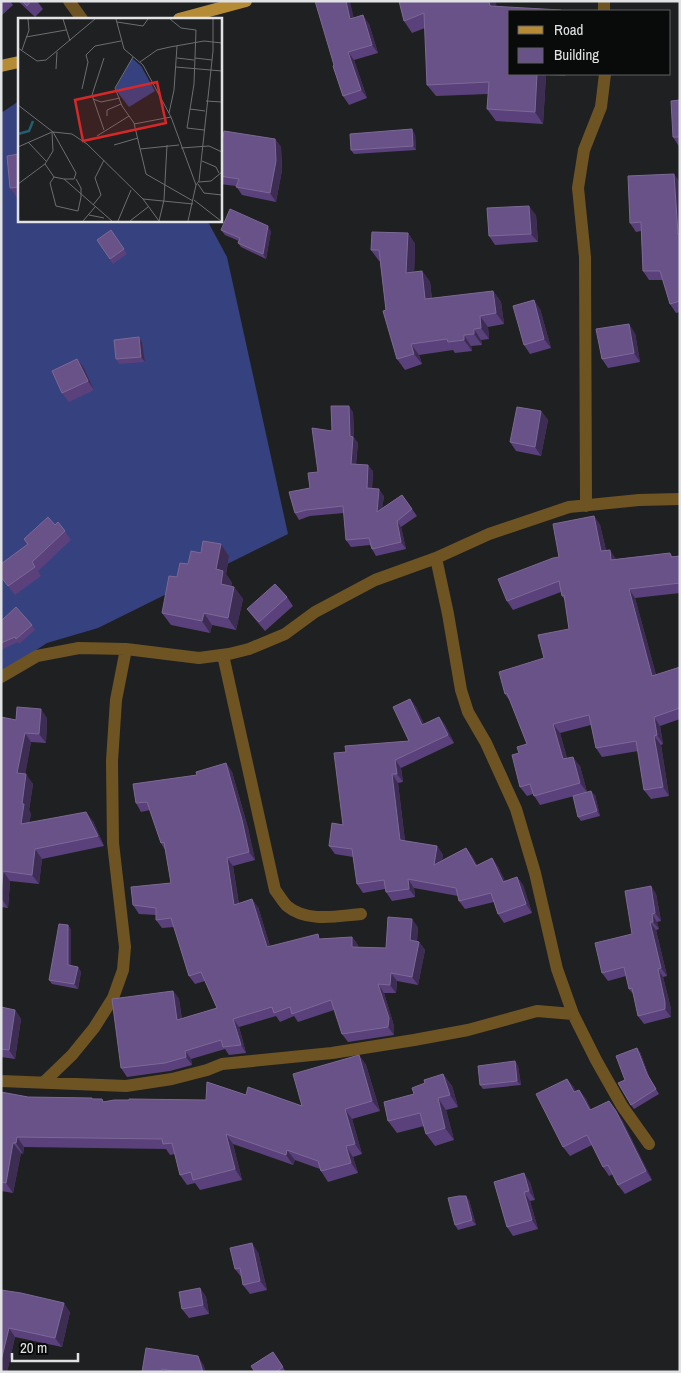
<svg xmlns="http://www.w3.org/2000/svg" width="681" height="1373" viewBox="0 0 681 1373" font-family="'Archivo Narrow',sans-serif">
	<rect width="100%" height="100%" fill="#1f2022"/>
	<!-- forest -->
	<path fill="#364180" d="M19,101V220H207L227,257L288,534L98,628L47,643L1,673V113Z"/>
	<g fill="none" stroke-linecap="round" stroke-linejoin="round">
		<!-- minor -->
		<path stroke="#6f5423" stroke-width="12" d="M69,1L82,19
			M604,1V11
			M586,506L585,257L578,188L584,150L601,107L605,74
			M436,558L448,614L461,690L468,712L486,743L516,809L535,873L557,969L573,1014L596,1060L622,1106L649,1144
			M223,655L275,890C279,895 283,902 287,906C307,923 338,916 361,914
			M1,677L37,656L79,648L126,649L199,658L229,654L249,649L285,634L315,612L375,580L436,558L489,534L569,507L639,500L680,499
			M1,1081L126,1086L172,1079L207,1070L222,1064L332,1053L414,1040L468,1030L537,1011L573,1014
			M43,1083L72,1055L94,1028L113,998L123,970L125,947L113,843L112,761L116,700L126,649"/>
		<!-- major -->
		<path stroke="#b68b36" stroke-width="12" d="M179,19L246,1
			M1,66L19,62"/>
	</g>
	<!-- wall -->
	<path fill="#5b417c" d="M1,1H10L13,5L1,16Z
		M18,1H37L43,9L35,17Z
		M399,1L497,6L510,74H566L565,76L546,75L543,124L496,121L487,109L488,94L436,96L427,85L425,28L412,33L404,21Z
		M354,18L369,24L378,53L354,60L367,98L349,105L343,96L334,65Z
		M680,100V148L673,137Z
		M415,134L416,150L354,154L351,150Z
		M220,137L275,139L281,147L282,170L276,202L242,195L236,186L220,184Z
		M19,154V199H18L10,188Z
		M680,182V312L676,313L670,304L663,280H649L643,271L641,231L636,232L630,223Z
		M536,215L538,242L495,245L489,236Z
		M111,230L127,254L113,264L97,240Z
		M221,230L271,231L266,259L241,247L238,243L239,241L225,235Z
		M408,233L415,244L414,272L422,271L430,282L432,299L493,291L501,302L504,324L488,327L489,339L481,340L482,345L471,346L472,351L455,353L453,350L419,355L422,364L405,370L397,359L386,310L380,261H379L371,250Z
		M540,309L551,348L530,354L524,345Z
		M635,333L640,362L608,368L602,359Z
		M139,337L142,342L145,362L119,364L116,359Z
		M77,359L84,368L94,390L69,402L62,393Z
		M541,411L548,420L541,456L516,451L510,442Z
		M353,412L354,438L358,443L356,464L373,471L372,489L384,496L382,508L402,495L417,516L401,527L406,549L376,556L372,549L370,545L351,547L346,540L344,513L310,516L299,520L295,513L310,488L318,472L332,431Z
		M594,516L600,525L606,550L616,559L670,553L673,557L680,556V593L635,598L656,675L680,667V719L660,726L663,744L661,745L669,796L651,799L644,790L638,751L602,757L596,748L591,725L560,733L567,758L580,766L587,792L595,795L600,816L581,821L578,817L582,794L540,805L533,794L527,796L520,787L519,753L527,744L510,701L505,694L544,658L569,629L565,600L562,596L561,592L513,610L507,601L559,557Z
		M55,525L65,531L71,540L38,571L41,576L15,595L1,577L27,545L24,539Z
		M221,544L229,556L226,574L232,583L231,587H234L243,599L236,630L212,625L210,633L171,625L162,613L177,577L188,564L201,553Z
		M287,597L293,606L265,631L254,618L247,609Z
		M1,621L32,625L35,630L19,644L18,642L1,650Z
		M410,699L416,707L424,724L439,717L445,725L454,743L401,768L403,782L398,783L405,841L437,846L443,855L442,860L466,848L472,856L477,865L492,858L498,867L505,881L517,877L523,885L532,913L504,923L498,914L494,902L465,909L459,901L458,896L414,888L415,897L392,901L386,892L385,889L363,893L357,884L353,857L335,854L329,846L343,825L409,741Z
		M1,717L16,720L47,718L46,743L31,742L25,774L33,784L29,810L31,814L29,822L93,821L104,846L42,859L39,884L10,881L8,908L1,907Z
		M226,763L232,772L248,828L255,860L233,866L239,904L258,907L270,946L321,939L352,937L358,945V947L386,948L418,927L417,941L419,942L425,950L418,985L397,981L396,993H384L394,1026V1035L348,1042L342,1034L334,1010L298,1022L294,1016L280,1022L276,1016L239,1027L246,1053L229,1055L225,1049L191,1059L192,1065L170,1071L127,1077L121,1068L173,991L179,999L182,1019L217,1008L205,981L195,984L189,976L174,927L162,928L156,920V915L139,914L133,905L171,883L165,850L161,843L150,810L141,812L136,803L197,775Z
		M651,886L656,894L661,921L657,922L659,929L656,930L667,976L663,977L671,1009V1017L644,1024L638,1016L633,994L629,989L626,976L608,981L602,973L632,934Z
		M68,925L71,930V966L78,967L81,972L78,989L52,984L49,980Z
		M1,1007L15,1010L21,1019L15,1059L1,1057Z
		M640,1052L650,1079L659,1094L634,1109L631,1105L625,1080Z
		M359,1055L366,1065L380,1111L352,1119L362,1154L353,1157L358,1173L328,1182L321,1171L320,1169L295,1160L293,1165L233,1144L242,1180L200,1190L195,1183L187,1185L180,1175L175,1154L170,1155L166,1149L24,1147L23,1154L21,1153L13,1193L1,1191V1092L28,1097L102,1099L104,1102L129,1100H206L246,1095L302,1106Z
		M515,1061L518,1066L521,1085L483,1089L480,1085Z
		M443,1074L452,1086L458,1107L446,1110L454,1140L435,1146L426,1134L424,1126L397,1133L388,1121L425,1083Z
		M567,1079L576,1092L579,1090L586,1099L591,1110L622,1120L652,1180L625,1194L618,1185L613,1174L609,1176L603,1167L592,1145L570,1156L563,1147Z
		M494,1182H530L535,1200L530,1201L538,1229L513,1236L507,1227Z
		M469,1200L476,1225L458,1230L455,1225Z
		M258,1252L267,1290L250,1294L243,1285L242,1278L235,1269Z
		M200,1288L206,1297L209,1314L189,1318L182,1309Z
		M1,1290L70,1312L62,1347L15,1337L7,1372H1Z
		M273,1352L286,1372H255Z
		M203,1364L206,1372H142Z"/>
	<!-- shaded-wall -->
	<path fill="#3d2d53" d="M346,1H350L356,27L350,19Z
		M489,1H496L498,18L490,6Z
		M363,15L369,24L378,53L372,45Z
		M348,52L354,60L367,98L361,90Z
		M537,74H545L546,75L543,124L535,112Z
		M412,129L415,134L416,150L413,146Z
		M275,139L281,147L282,170L276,202L270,193Z
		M674,174L680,182V237L678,234Z
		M529,206L536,215L538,242L531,234Z
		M268,226L271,231L266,259L263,254Z
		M408,233L415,244L414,284L406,273Z
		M422,271L430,282L433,310L425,299Z
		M493,291L501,302L504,324L496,313Z
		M534,300L540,309L551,348L544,339Z
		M480,316L488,327L489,339L481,328Z
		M629,324L635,333L640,362L634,353Z
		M474,329L481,340L482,345L474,334Z
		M464,335L471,346L472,351L464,340Z
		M139,337L142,342L145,362L141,357Z
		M411,344L419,355L422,364L414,354Z
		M77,359L84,368L94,390L88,381Z
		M349,406L353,412L354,438L358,443L355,470L351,464Z
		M541,411L548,420L541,456L535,447Z
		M368,465L373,471L371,495L367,488Z
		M379,489L384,496L381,519L377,512Z
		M594,516L600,525L608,560L601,551Z
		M397,521L401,527L406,549L401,542Z
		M221,544L229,556L226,574L232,583L229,596L221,584L216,569Z
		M610,550L616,559L611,560Z
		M234,587L243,599L236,630L228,618Z
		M629,589L635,598L659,685L652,676Z
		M204,613L212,625L210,633L202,621Z
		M410,699L416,707L428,733L422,725Z
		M41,709L47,718L46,743L39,734Z
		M439,717L445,725L454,743L448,735Z
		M654,717L660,726L663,744L657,735Z
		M553,724L560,733L570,768L563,759Z
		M25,733L31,742L24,782L17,773Z
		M654,736L661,745L669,796L663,787Z
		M573,757L580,766L587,792L580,783Z
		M395,760L401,768L403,782L397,774Z
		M226,763L232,772L248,828L255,860L249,852Z
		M26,774L33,784L29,810L31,814L28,833L21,824L22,804Z
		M392,774L398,783L406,849L400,840Z
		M591,791L595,795L600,816L597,811Z
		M86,812L93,821L104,846L98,836Z
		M437,846L443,855L440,873L434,865Z
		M466,848L472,856L482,875L476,866Z
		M35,849L42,859L39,884L32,875Z
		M227,858L233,866L240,913L234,905Z
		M492,858L498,867L509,890L503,882Z
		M3,871L10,881L8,908L1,898Z
		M517,877L523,885L532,913L526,904Z
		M408,879L414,888L415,897L409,889Z
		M651,886L656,894L661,921L655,913Z
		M252,899L258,907L273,956L267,947Z
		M652,914L657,922L659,929L653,922Z
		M412,919L418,927L416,948L410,940Z
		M650,922L656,930L667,976L661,968Z
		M68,925L71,930V970L68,965Z
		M352,937L358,945V956L352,947Z
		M419,942L425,950L418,985L412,977Z
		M78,967L81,972L78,989L74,984Z
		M658,969L663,977L671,1009V1017L665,1009Z
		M391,973L397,981L396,993L390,985Z
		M378,984L384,993L394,1026V1035L388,1027Z
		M173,991L179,999L183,1029L177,1020Z
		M15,1010L21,1019L15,1059L9,1050Z
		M233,1019L239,1027L246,1053L241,1045Z
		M637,1048L640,1052L650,1079L659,1094L647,1074Z
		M185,1051L191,1059L192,1065L186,1057Z
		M359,1055L366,1065L380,1111L372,1101Z
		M515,1061L518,1066L521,1085L517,1081Z
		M443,1074L452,1086L458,1107L450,1095Z
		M567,1079L574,1087L580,1101L574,1092Z
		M579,1090L586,1099L596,1119L590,1110Z
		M438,1098L446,1110L454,1140L445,1128Z
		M345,1109L352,1119L362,1154L355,1144Z
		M616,1111L622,1120L652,1180L646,1171Z
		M226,1134L233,1144L242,1180L235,1169Z
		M17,1137L24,1147L23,1154L16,1143Z
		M13,1143L21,1153L13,1193L6,1183Z
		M346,1146L353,1157L358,1173L351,1163Z
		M287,1150L295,1160L293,1165L286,1155Z
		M524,1173L530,1182L535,1200L529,1191Z
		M524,1192L530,1201L538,1229L532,1220Z
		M466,1196L469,1200L476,1225L472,1220Z
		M252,1243L258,1252L267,1290L260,1281Z
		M200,1288L206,1297L209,1314L203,1305Z
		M64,1303L70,1312L62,1347L55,1338Z
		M9,1328L15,1337L7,1372H4L1,1368V1361Z
		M198,1356L203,1364L206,1372H203Z"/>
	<!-- building -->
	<path fill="#695287" stroke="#7c6995" d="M22,1H31L27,6Z
		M315,1H346L350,19L363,15L372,45L348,52L361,90L343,96L333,66L334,65Z
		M399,1H489L490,6L561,10V11H510V74H537L535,112L487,109L489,82L427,85L424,13L404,21Z
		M680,100V137H673L671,101Z
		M412,129L413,146L351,150L350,134Z
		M224,131L275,139L276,161L270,193L236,187L239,179L220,176V137H223Z
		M19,154V187L10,188L7,156Z
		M674,174L678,234H680V301L670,304L660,271H643L641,222L630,223L628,176Z
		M529,206L531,234L489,236L487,208Z
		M230,209L268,226L263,254L238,243L240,238L221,230Z
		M111,230L124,249L110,259L97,240Z
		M372,232L408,233L406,273L422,271L425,299L493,291L496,313L480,316L481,328L474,329V334L464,335V340L448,342L447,339L411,344L414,354L397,359L383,311L386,310L379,250H371Z
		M534,300L544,339L524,345L513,306Z
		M629,324L634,353L602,359L596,329Z
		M139,337L141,357L116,359L114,340Z
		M77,359L88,381L62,393L52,371Z
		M331,406H349L350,436L353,437L351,464L368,465L367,488L379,489L377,512L402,495L412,509L397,521L401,542L372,549L369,538L346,540L343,506L306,510L295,513L289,492L310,488L308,473L318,472L312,428L332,431Z
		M517,407L541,411L535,447L510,442Z
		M594,516L601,551L610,550L611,560L670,553L671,557L680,556V583L629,589L652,676L680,667V708L654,717L657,735L654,736L663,787L644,790L636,741L596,748L589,715L553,724L563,759L573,757L580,783L534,796L530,784L520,787L512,755L519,753L517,747L527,744L507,693L505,694L499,672L544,658L538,635L569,629L564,595L562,596L559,581L507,601L498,579L553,558L559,557L553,524Z
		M48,517L55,525L58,522L65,531L32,562L35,567L8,586L1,577V564L28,544L24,539Z
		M203,541L221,544L216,569L223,571L221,584L234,587L228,618L204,613L202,621L162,613L169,576L177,577L180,563L188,564L191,551L201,553Z
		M275,584L287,597L259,622L247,609Z
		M16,607L32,625L16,639L15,637L1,643V621Z
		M410,699L422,725L439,717L448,735L395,760L397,774H392L400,840L437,846L434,865L466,848L476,866L492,858L503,882L517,877L526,904L498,914L491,893L459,901L456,888L408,879L409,889L386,892L384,880L357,884L352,849L329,846L332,823L343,825L334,753L346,752L345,746L409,741L393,707Z
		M17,707L41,709L39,734L25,733L17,773L26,774L22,804H24L21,824L86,812L98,836L35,849L32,875L3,871L1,897V717L16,720Z
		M226,763L242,820L249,852L227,858L234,905L252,899L267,947L318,934L319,939L352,937V947L386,948L388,917L412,919L410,940L419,942L412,977L391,973L390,985L378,984L389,1018L388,1027L342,1034L331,1000L292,1014L290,1007L274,1013L272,1007L233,1019L241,1045L223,1047L221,1040L185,1051L186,1057L165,1063L121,1068L112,999L173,991L177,1020L217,1008L201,972L189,976L171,918L156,920V908L133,905L131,887L171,883L164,842L161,843L147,802L136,803L133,784L197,775L196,772Z
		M591,791L597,811L578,817L573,796Z
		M651,886L655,913L652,914L653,922H650L661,968L658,969L665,1002V1009L638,1016L632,988L629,989L624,967L602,973L595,943L632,934L625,891Z
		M59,924L68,925V965L78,967L74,984L49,980Z
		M1,1007L15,1010L9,1050L1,1049Z
		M637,1048L647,1074L656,1089L631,1105L618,1083L625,1080L616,1056Z
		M359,1055L372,1101L345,1109L355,1144L346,1146L351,1163L321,1171L318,1161L287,1150L286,1155L226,1134L235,1169L193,1180L191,1172L180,1175L172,1143L163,1144L162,1139L17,1137L16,1143H13L6,1183L1,1182V1092L28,1097L92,1098V1099H102L103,1102L114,1100H129V1099L206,1100L207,1082L246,1095L248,1087L302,1106L293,1074Z
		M515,1061L517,1081L480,1085L478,1066Z
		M443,1074L450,1095L438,1098L445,1128L426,1134L420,1113L388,1121L384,1102L414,1094L412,1088L425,1083L424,1080Z
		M567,1079L574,1092L579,1090L590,1110L609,1101L616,1111L646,1171L618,1185L608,1165L603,1167L587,1135L563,1147L536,1094Z
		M524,1173L529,1191L524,1192L532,1220L507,1227L494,1182Z
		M459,1196H466L472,1220L455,1225L448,1198Z
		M252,1243L260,1281L243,1285L240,1268L235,1269L230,1248Z
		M200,1288L203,1305L182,1309L179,1292Z
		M1,1290L21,1293L64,1303L55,1338L9,1328L1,1361Z
		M146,1348L198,1356L203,1372H177L162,1369L161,1372H142Z
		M273,1352L283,1367L276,1372H255L251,1366Z"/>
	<!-- overview -->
	<g transform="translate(18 18)">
		<rect width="204" height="204" fill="#1f2022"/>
		<path d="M114,40L123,48L137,73L111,89L97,71Z" fill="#364180"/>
		<path fill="none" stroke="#245f6d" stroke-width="2.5" d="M0,116L11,113L15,103"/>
		<path fill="none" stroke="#6d6e6f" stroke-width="1" d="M45,1L52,23M98,1L106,31L125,47L153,99L178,167L170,203M152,1L163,10L178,12L176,66L169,110L186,112M99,4L125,8L130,1M8,19L48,12M0,30L19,43L28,42L77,1M4,32L11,12L10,1M115,39L97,70L104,88L116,105L128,156L175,183M159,40L176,42M177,40L194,42M122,44L139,32L152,29L186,23L204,25M158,49L204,53M38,51L39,34M64,71L70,44L68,37L77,28L103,23M75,81L83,84L102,80M188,83L204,84M0,87L35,114L54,116L69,126L125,181L175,186M172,91L187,93M151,95L156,72L159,28M89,98V92L103,86M116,106L153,99M86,112L74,77L86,40M35,114L58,155L56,161H46M79,118L111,98M10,124L28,143M96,127L120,120M0,129L34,114M163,130L191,128L204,134M122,131L161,127M184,143L198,149L201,155M27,146L36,159L46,161L94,203M36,159L32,165L38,188L60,193L63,179M58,161L63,170V179M181,164L193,163L204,154M0,166L27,146L35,133L34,114M180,166L186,175L204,177M178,167L181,163L195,33V1M125,181L141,203M176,182L203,203M75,187L83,177L77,160L86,142M71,197L86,200M65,203L77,189M100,203L113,172M112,203L130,189M141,203L146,182L149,127"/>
		<path fill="#d62828" fill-opacity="0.15" stroke="#d62828" stroke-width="2.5" d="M139,64L148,105L65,123L57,82Z"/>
		<rect width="204" height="204" fill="none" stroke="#e1e2e3" stroke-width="2.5"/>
	</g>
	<!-- border -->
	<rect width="681" height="1373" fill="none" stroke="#e1e2e3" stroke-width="5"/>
	<!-- legend -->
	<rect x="508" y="10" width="162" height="65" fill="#090a0a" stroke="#5f6061"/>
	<rect x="518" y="26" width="25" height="8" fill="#b68b36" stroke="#5f6061"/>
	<text x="554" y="35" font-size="15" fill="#e1e2e3">Road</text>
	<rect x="518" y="48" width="25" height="15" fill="#695287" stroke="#5f6061"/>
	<text x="554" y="60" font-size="15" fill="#e1e2e3">Building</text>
	<!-- scale -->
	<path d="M12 1353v8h66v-8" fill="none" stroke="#e1e2e3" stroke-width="2.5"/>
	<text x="20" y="1353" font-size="15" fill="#e1e2e3" stroke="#090a0a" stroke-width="4" paint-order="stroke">20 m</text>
</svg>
